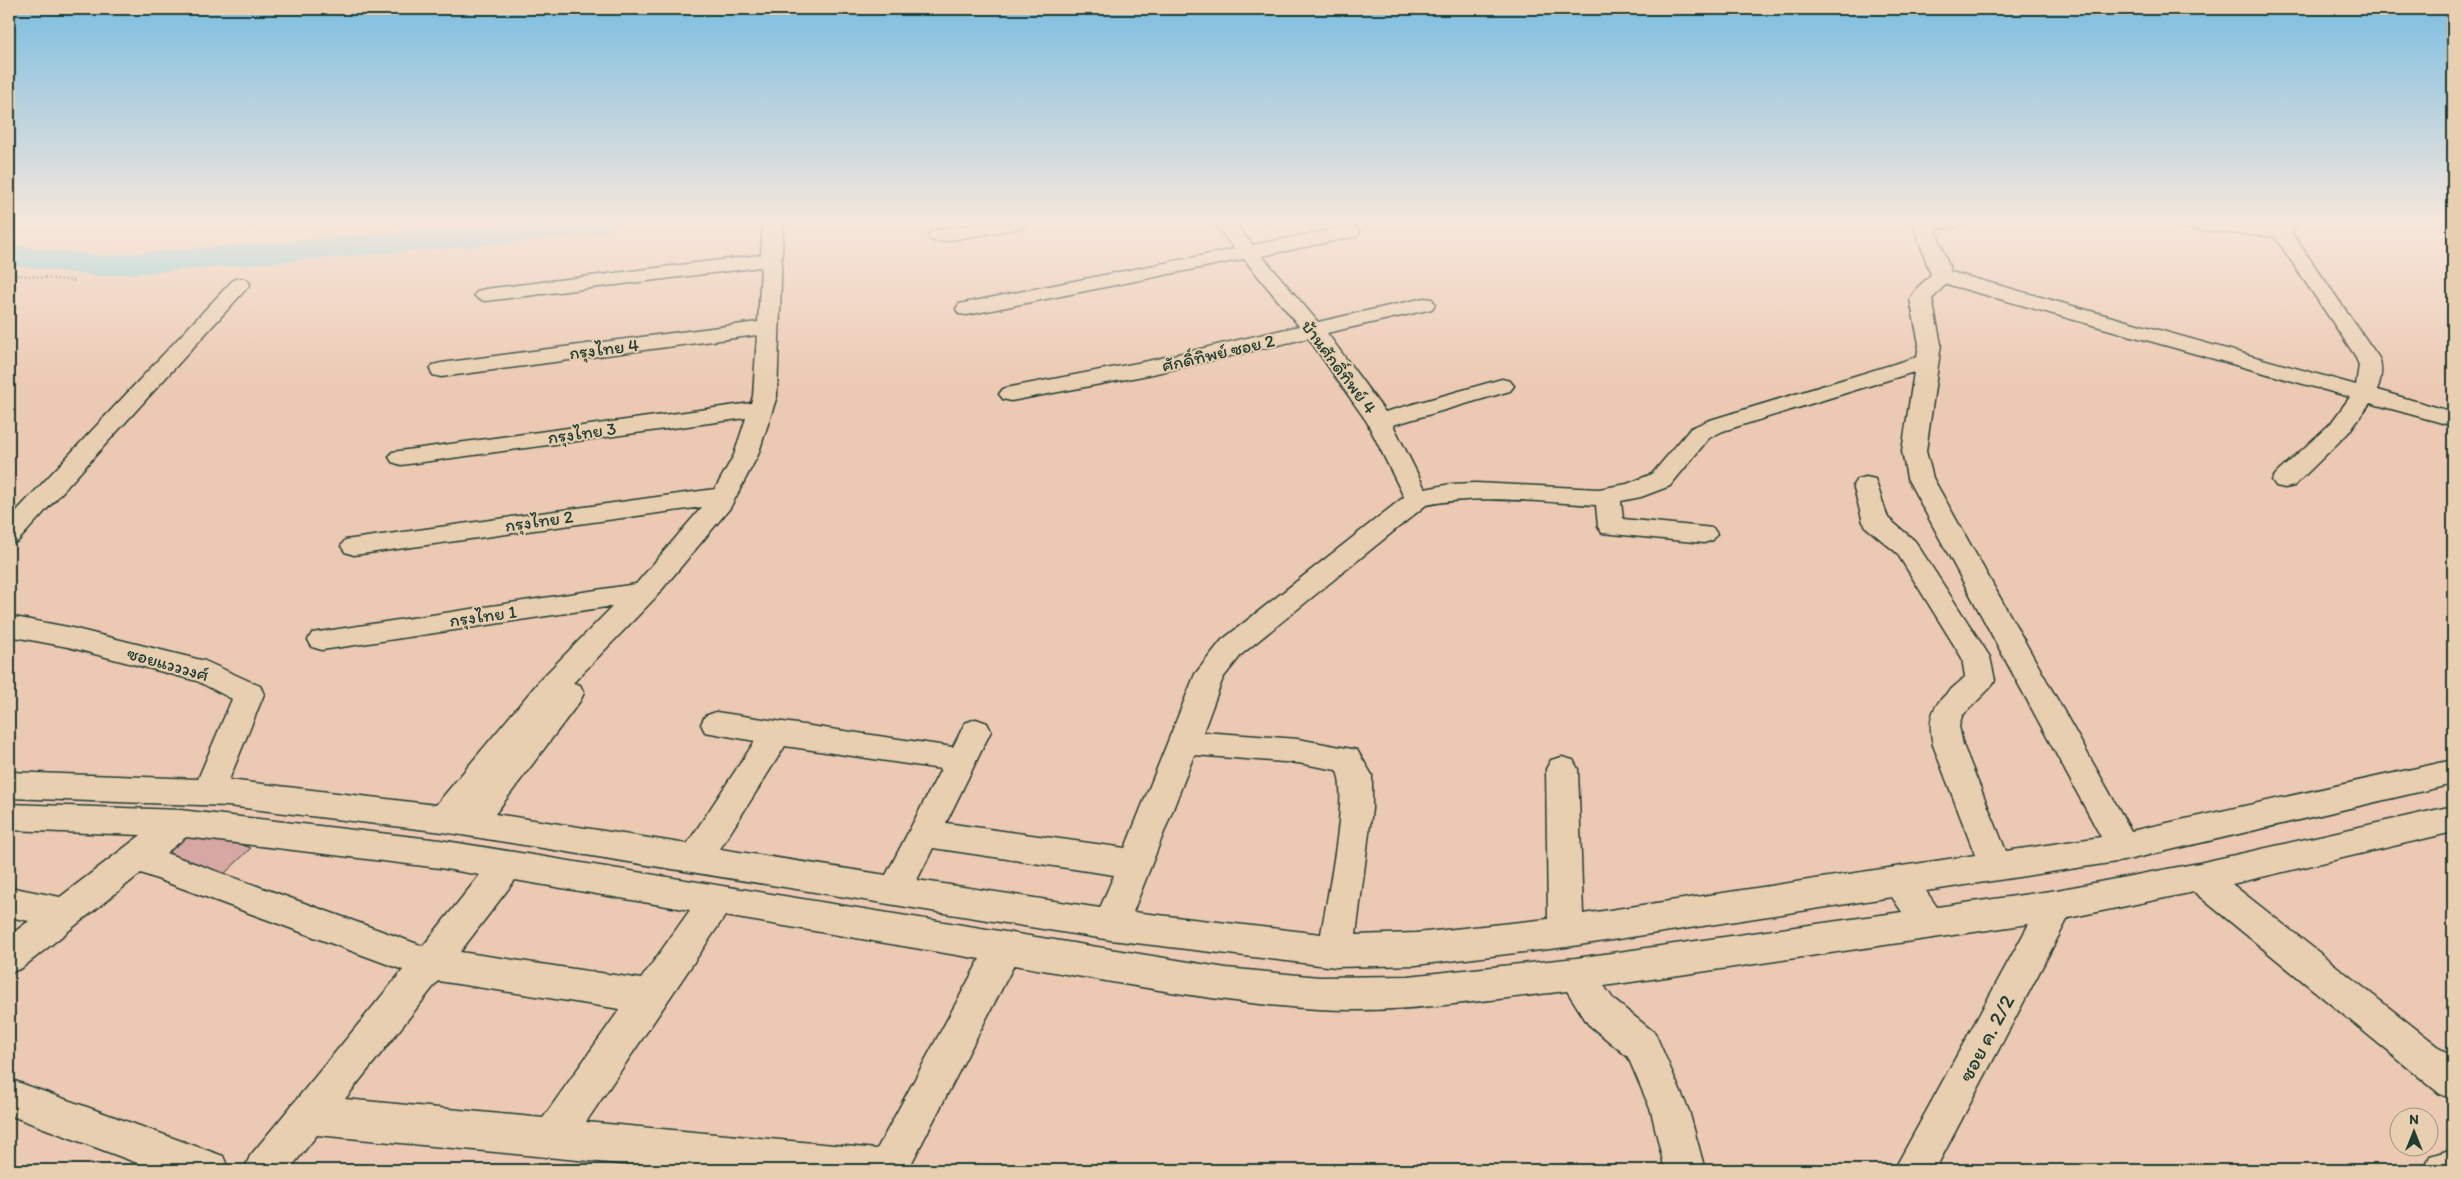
<svg xmlns="http://www.w3.org/2000/svg" width="2462" height="1179" viewBox="0 0 2462 1179" font-family="Itim,'Playpen Sans Thai',sans-serif">
	<rect width="100%" height="100%" fill="#ecc9b2"/>
	<filter id="ink" filterUnits="userSpaceOnUse"><feTurbulence type="fractalNoise" baseFrequency=".02" numOctaves="2"/><feDisplacementMap in="SourceGraphic" scale="10" xChannelSelector="R" yChannelSelector="G"/><feConvolveMatrix kernelMatrix="1 2 1 2 8 2 1 2 1" color-interpolation-filters="sRGB"/></filter>
	<g filter="url(#ink)">
		<g fill="none" stroke-linecap="round" stroke-linejoin="round">
			<!-- river -->
			<path fill="#7dced7" fill-rule="evenodd" d="M517,223H618L613,230L602,233L513,243L103,276L9,265V245L103,256Z"/>
		</g>
		<!-- building -->
		<path fill="#d7a8a3" stroke="#1f3d34" d="M192,828L251,848L219,879L159,858Z"/>
		<g fill="none" stroke-linecap="round" stroke-linejoin="round">
			<defs>
				<path id="minor" d="M763,223H783L777,396L758,455L730,508L654,599L573,683L580,685L584,693L580,701L495,814L687,844L755,741L705,732L701,724L705,716L716,712L953,747L965,723L976,719L987,723L991,731L946,823L1125,848L1195,674L1222,640L1404,497L1367,422L1308,338L1148,375L1011,401L1003,399L999,394L1003,389L1011,387L1148,361L1299,326L1244,259L967,315L959,314L956,309L959,304L1235,249L1214,223H1234L1253,245L1350,226L1357,228L1360,232L1357,236L1262,256L1318,322L1424,298L1432,299L1435,304L1432,309L1327,333L1385,412L1502,379L1510,381L1514,386L1510,391L1393,425L1425,489L1451,484L1476,483L1599,489L1627,484L1652,474L1691,428L1707,421L1917,357L1919,344L1910,299L1918,287L1931,275L1913,223H1960L1957,227L1935,229L1951,272L2356,385L2359,365L2354,354L2275,237L2185,229L2178,227L2175,223H2247L2274,225L2277,223H2299L2291,232L2379,358C2383,369 2381,380 2377,390L2453,412V426L2370,403L2348,433L2294,486L2285,488L2276,486L2272,480L2276,474L2331,423L2350,397L1946,284L1932,299L1941,344L1926,451L1933,478L2131,831L2453,760V784L2123,861L1926,891L1937,907L2057,890L2199,863L2453,806V832L2232,884L2453,1058V1099L2440,1094L2194,892L2068,918L1935,1170H1894L2029,924L1604,986L1614,1000L1655,1033L1689,1111L1705,1170H1665L1651,1111L1628,1057L1588,1024L1567,991C1485,1000 1401,1014 1318,1009C1216,1003 1115,982 1014,965L908,1170H683L317,1135L289,1170H244L250,1156L403,970L141,873L22,968L9,973V936L29,921L9,917V887L60,897L141,835L9,830V804L180,810L440,840L1226,968L1319,977L1408,976L1576,958L1902,912L1892,897L1566,947L1416,965L1336,967L1111,940L443,832L228,806L9,798V772L198,779L232,699L197,681L68,647L9,636V616L68,627L205,661L260,686L264,694L229,780L436,805L541,679L613,606L322,650L312,647L308,640L312,633L636,584L702,507L354,555L345,552L341,546L345,540L715,489L734,455L746,418L401,465L392,462L389,457L392,452L751,403L753,396L757,335L441,377L433,375L430,370L433,365L441,363L758,322L761,267L485,301L478,299L474,295L478,291L485,289L761,255ZM1914,372L1902,451L1907,478L2101,837L2006,851L1963,745L1959,726L1962,716L1990,688L1995,680L1990,657L1915,541L1888,518L1875,479L1866,477L1857,479L1853,485L1863,522L1867,528L1897,553L1962,658L1965,677C1939,701 1925,707 1933,745L1975,855L1583,914L1578,769L1573,760L1562,757L1551,760L1546,769L1548,919L1416,933L1356,935L1372,809V775L1357,750L1298,739L1203,732L1223,678L1242,654L1426,505C1481,494 1540,502 1596,505L1598,527L1602,533L1704,543L1713,540L1717,534L1713,528L1623,519L1621,501L1641,497L1670,486L1709,438L1723,431ZM785,746L941,769L886,875L720,849ZM1194,755L1298,763L1336,770C1350,792 1326,903 1321,934L1133,912ZM186,837L440,868L480,875L423,946L166,853ZM933,848L1114,875L1100,908L917,880ZM515,880L690,910L641,979L460,952ZM725,916L980,959L877,1149L586,1122ZM438,981L620,1009L543,1118L345,1099Z
					M981,223H1026L1023,227L1016,229L938,242L931,240L928,236L931,232L938,230Z
					M240,278L247,280L250,284L247,288L18,541L9,544V519L233,280Z
					M9,1079L223,1156L229,1170H156L9,1115Z
					M2453,1149V1170H2424L2430,1156Z"/>
			</defs>
			<!-- minor casing -->
			<use href="#minor" stroke="#1f3d34" stroke-width="3"/>
			<!-- path -->
			<path stroke="#1f3d34" stroke-width="2.5" stroke-dasharray="1 3" stroke-linecap="butt" d="M9,274L76,281"/>
			<!-- minor -->
			<use href="#minor" fill="#e8cfb0" fill-rule="evenodd"/>
		</g>
	</g>
	<!-- sky -->
	<linearGradient id="sky" x2="0" y2="1"><stop stop-color="#7dbee1"/><stop offset="0.57" stop-color="#f6e7dc"/><stop offset="1" stop-color="#f6e7dc" stop-opacity="0"/></linearGradient>
	<rect width="2462" height="388" fill="url(#sky)"/>
	<g text-anchor="middle" dominant-baseline="central" stroke-width="4" stroke-linejoin="round" paint-order="stroke">
		<!-- street labels -->
		<g font-size="18" fill="#1f3d34" stroke="#e8cfb0">
			<text transform="translate(604 349) rotate(-7)">กรุงไทย 4</text>
			<text transform="translate(1218 353) rotate(-13)">ศักดิ์ทิพย์ ซอย 2</text>
			<text transform="translate(1339 367) rotate(53)">บ้านศักดิ์ทิพย์ 4</text>
			<text transform="translate(582 433) rotate(-8)">กรุงไทย 3</text>
			<text transform="translate(539 521) rotate(-8)">กรุงไทย 2</text>
			<text transform="translate(483 616) rotate(-8)">กรุงไทย 1</text>
			<text transform="translate(168 664) rotate(16)">ซอยแวววงศ์</text>
		</g>
		<!-- near-street labels -->
		<g font-size="21" fill="#1f3d34" stroke="#e8cfb0">
			<text transform="translate(1986 1038) rotate(-62)">ซอย ค. 2/2</text>
		</g>
	</g>
	<!-- margin -->
	<rect width="2462" height="1179" fill="none" stroke="#e8cfb0" stroke-width="30"/>
	<rect x="15" y="15" width="2432" height="1149" fill="none" stroke="#1f3d34" stroke-width="2" filter="url(#ink)"/>
	<!-- north arrow -->
	<g transform="translate(2414 1132)"><circle r="24" fill="#e8cfb0" stroke="#98957e"/>
	<path d="M0-4L9 19L0 12L-9 19Z" fill="#1f3d34"/>
	<text y="-8" font-size="14" font-weight="bold" text-anchor="middle" fill="#1f3d34">N</text>
	</g>
</svg>
